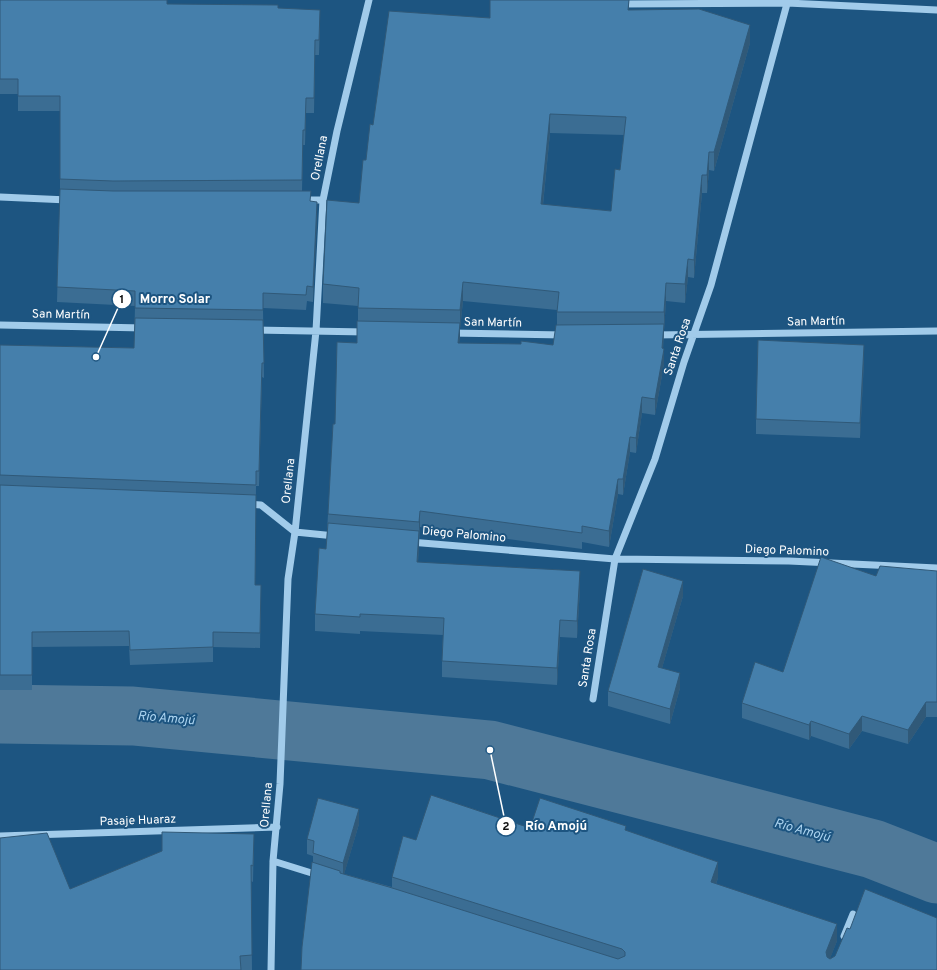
<svg xmlns="http://www.w3.org/2000/svg" width="937" height="970" viewBox="0 0 937 970" font-family="Overpass,sans-serif">
	<rect width="100%" height="100%" fill="#1d5581"/>
	<g fill="none" stroke-linecap="round" stroke-linejoin="round">
		<!-- river -->
		<path stroke="#4f7999" stroke-width="59" d="M0,714L133,716L490,750L873,849L937,874"/>
		<!-- minor -->
		<path stroke="#a1cbea" stroke-width="7" d="M621,4L787,3L937,10
			M0,197L68,200
			M302,200H323
			M0,325L144,328
			M254,330L366,332
			M450,333L564,335
			M654,335L937,331
			M246,504L261,505L295,532L335,536
			M410,542L615,559L789,561L937,568
			M593,699L615,559L655,459L684,362L711,285L788,0
			M0,836L277,827
			M273,861L318,875
			M844,936L853,914
			M271,970L273,861L280,784L288,579L295,532L316,331L323,200L337,131L369,0"/>
	</g>
	<!-- wall -->
	<path fill="#3b6d93" fill-rule="evenodd" d="M0,0L167,4L278,8L320,25L319,55H315L314,113H306L305,145H303L302,191L311,202L317,217L313,302L307,301L306,310L263,308L264,378L262,377L259,486H256L255,585H261L260,648L213,647V662L130,665L129,646L32,647V690H0V345L134,348L135,306L57,302L60,189V111H18V94H0Z
		M629,0V10L750,43L714,171L709,170L707,193H702L694,278L688,277L685,303L666,301L664,330L663,348L664,364L655,415L642,413L636,453L630,452L623,495L618,494L609,547L582,542V549L420,527L418,562L580,588L577,638L560,637L557,685L442,677V661L443,635L360,631V634L315,631V614L326,549L328,514L335,424L357,343L358,321V306L323,303V284L359,203L366,160L373,125L490,18ZM550,133L624,135L620,170L611,211L543,205ZM463,301L557,310V325L553,345L459,343L460,329Z
		M864,360L860,438L756,434V419Z
		M937,571V717H926L908,744L862,731L849,749L811,736L809,740L742,718V703L783,672L876,576Z
		M683,596L662,668L680,688L670,724L608,706V691Z
		M359,824L344,874L392,887V877L416,840L530,828L626,830L718,878L716,884L837,941L830,958L937,970H301L313,863V856L307,854V839Z
		M254,834L253,882L251,881L252,970H0L70,889Z"/>
	<!-- shaded-wall -->
	<path fill="#305978" d="M629,0V9L628,29V10Z
		M320,10V25L319,55V40Z
		M750,25V43L714,171V152Z
		M315,40V55L314,113V98Z
		M306,98V113L305,145V130Z
		M550,114V133L541,223V204Z
		M709,152V170L707,193V175Z
		M702,175V193L694,278V260Z
		M317,202V217L313,302V287Z
		M688,259V277L685,303V284Z
		M463,282V301L460,329V310Z
		M666,283V301L664,330V312Z
		M460,323V339L458,358V343Z
		M664,324L663,356L664,349V364L655,415V399L662,348Z
		M864,345V360L860,438V423Z
		M262,363V377L259,486V471Z
		M642,397V413L636,453V438Z
		M630,437V452L623,495V479Z
		M618,479V494L609,547V531Z
		M420,511V527L419,537V522Z
		M419,531V547L417,579V562Z
		M580,571V588L577,638V621Z
		M683,581V596L658,682V667Z
		M560,620V637L557,685V668Z
		M680,673V688L670,724V709Z
		M926,702V717L908,744V730Z
		M862,716V731L849,749V734Z
		M811,721V736L809,740V725Z
		M359,809V824L343,878V863Z
		M718,862V878L711,898V882Z
		M837,924V941L826,969V952Z"/>
	<!-- building -->
	<path fill="#457fab" stroke="#305978" fill-rule="evenodd" d="M0,0H167V4L278,5V8L320,10L319,40H315L314,98H306L305,130H303L302,180L113,181L60,179V96H18V79H0Z
		M490,0H629L628,10L699,9L750,25L714,152H709L707,175H702L694,260L688,259L685,284L666,283L664,312H557L559,292L463,282L460,310L358,308L359,288L323,284L327,200L359,203L363,160H366L370,124L373,125L389,11L490,18ZM550,114L626,117L620,170L615,169L611,211L541,204Z
		M60,189L113,191H311L310,201L317,202L313,287L307,286L306,295L263,293V310L135,308V291L57,287Z
		M135,318L263,320L264,363H262L259,471H256V485L0,475V345L134,348Z
		M357,321L460,323L458,343L521,344V341L553,345L556,325L664,324L662,348L664,349L655,399L642,397L636,438L630,437L623,479H618L609,531L582,526V533L420,511L419,522L328,514L333,424H335L337,342L357,343Z
		M758,340L864,345L860,423L756,419Z
		M0,485L256,495L255,585H261L260,633L213,632V647L130,650L129,631L32,632V675H0Z
		M328,523L419,531L417,562L580,571L577,621L560,620L557,668L442,661L444,618L360,614V617L315,614L319,548L326,549Z
		M821,557L876,576L880,566L937,571V702H926L908,730L862,716L849,734L811,721L809,725L742,703L755,662L783,672Z
		M643,569L683,581L658,667L680,673L670,709L608,691Z
		M431,795L530,828L540,798L626,826L625,830L718,862L711,882L837,924L826,952L827,957L830,959L835,956L847,928L850,929L865,889L937,918V970H301L302,947L312,862L340,871V873L389,887L618,959L625,956V952L622,949L392,877L403,836L416,840Z
		M318,798L359,809L343,863L313,853L314,841L307,839Z
		M162,832L254,834L253,866L251,865L252,955L240,956L241,970H0V838L47,833L70,889L162,851Z"/>
	<g text-anchor="middle" dominant-baseline="central" stroke-width="4" stroke-linejoin="round" paint-order="stroke">
		<!-- street labels -->
		<g font-size="12" fill="#fff" stroke="#1d5581">
			<text transform="translate(320 158) rotate(-79)">Orellana</text>
			<text transform="translate(61 315) rotate(1)">San Martín</text>
			<text transform="translate(816 322) rotate(-1)">San Martín</text>
			<text transform="translate(493 323) rotate(1)">San Martín</text>
			<text transform="translate(678 347) rotate(-71)">Santa Rosa</text>
			<text transform="translate(289 481) rotate(-84)">Orellana</text>
			<text transform="translate(464 535) rotate(5)">Diego Palomino</text>
			<text transform="translate(787 551) rotate(2)">Diego Palomino</text>
			<text transform="translate(588 658) rotate(-81)">Santa Rosa</text>
			<text transform="translate(267 805) rotate(-85)">Orellana</text>
			<text transform="translate(138 821) rotate(-2)">Pasaje Huaraz</text>
		</g>
		<!-- water labels -->
		<g font-size="13" font-style="italic" fill="#add5f1" stroke="#1d5581">
			<text transform="translate(166 719) rotate(5)">Río Amojú</text>
			<text transform="translate(802 831) rotate(15)">Río Amojú</text>
		</g>
	</g>
	<!-- callouts -->
	<path fill="none" stroke="#fff" stroke-width="1.5" d="M96 357L122 299M490 750L506 826"/>
	<g fill="#fff" stroke="#1d5581" stroke-width="1.5">
		<circle cx="96" cy="357" r="4"/>
		<circle cx="490" cy="750" r="4"/>
		<circle cx="122" cy="299" r="10"/>
		<circle cx="506" cy="826" r="10"/>
	</g>
	<g font-size="12" text-anchor="middle" font-weight="bold" fill="#111">
		<text x="122" y="303">1</text>
		<text x="506" y="830">2</text>
	</g>
	<g font-size="13" text-anchor="middle" font-weight="bold" fill="#fff" stroke="#1d5581" stroke-width="4" stroke-linejoin="round" paint-order="stroke">
		<text x="175" y="303">Morro Solar</text>
		<text x="556" y="830">Río Amojú</text>
	</g>
</svg>
